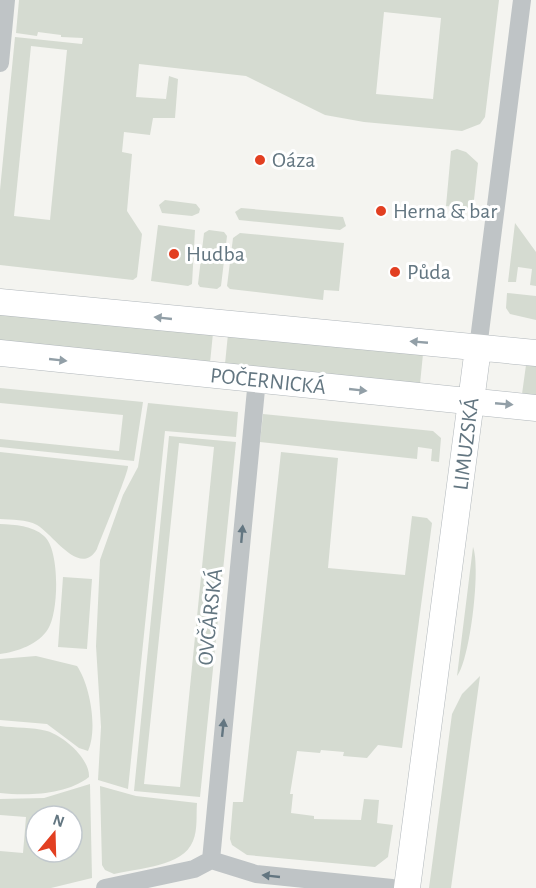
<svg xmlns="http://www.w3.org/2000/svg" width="536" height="888" viewBox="0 0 536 888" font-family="'Alegreya Sans',sans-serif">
	<rect width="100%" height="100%" fill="#f4f4f0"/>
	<!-- green -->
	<path fill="#d5dbd1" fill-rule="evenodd" d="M19,0H499L485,117L480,124L462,131L364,122L325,115L246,76L139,64L136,97L166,99L169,76L178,79L175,118H153L150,135L124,132L122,152L132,154L127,211L142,234L137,277L133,280L0,265V190L15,37L82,44L83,38L61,37V35L38,32L37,36L16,33ZM384,12L441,18L433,99L376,94ZM31,46L67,50L50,220L14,216Z
		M457,149L466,152L478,163L473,209L446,206L451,151Z
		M165,200L196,204L200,209L199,213L192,216L162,213L159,205Z
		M241,208L343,217L346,226L340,230L239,220L235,212Z
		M515,223L536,252V286L530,285L532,269L518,267L516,282H508Z
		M158,225L195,230L192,284L188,286L151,281Z
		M209,230L224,232L227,236L221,286L217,289L200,287L198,284L204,233Z
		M240,233L344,243L339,291L324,290L323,300L230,289L227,286L233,238Z
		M507,293L536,296V320L510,314L506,308Z
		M0,312L213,333L210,363L0,342Z
		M228,334L423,354L420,384L225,364Z
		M526,365L536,366V396L522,394Z
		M0,388L143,402L134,461L0,447V439L119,451L123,415L0,403Z
		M148,403L238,412L236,437L165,431L128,789L98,780L101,727L96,646L100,560L123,495L138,467Z
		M263,414L433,431L441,438L439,462L431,461L432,449L418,447L417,459L260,442Z
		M169,436L236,442L200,797L134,791ZM179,443L214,447L180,787L144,784Z
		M0,452L128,466C129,472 101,537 97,549C80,578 53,534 37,525C26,519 12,520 0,519Z
		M281,452L338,458L328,568L405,575L412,516L427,518L432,523L402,748L378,745L367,758L343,756L344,752L321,750L320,753L297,751L290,794H293L291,813L314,816V819L361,820L364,799L379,800L377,823L393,825L388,857L375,867L247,855L232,845L230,839L233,802H243Z
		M0,524C15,525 32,525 44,536C60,549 59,612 48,629C39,644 17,652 0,654Z
		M473,547C481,567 470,660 457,676Z
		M63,577L92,579L87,649L58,647Z
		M36,656L77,666C90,685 98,729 88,751L79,748L47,724L0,720V659Z
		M480,676L451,888H429L452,714L462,694Z
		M0,726C15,728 32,727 47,731C64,736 90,759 89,777C66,795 28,796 0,793Z
		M90,784L92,878L51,888H0V851L23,853L26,817L0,815V799L44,798ZM36,816H72V852H36Z
		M100,786L136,796L197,803C196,815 198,829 193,841C183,867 138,868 114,874L105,870L102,865Z"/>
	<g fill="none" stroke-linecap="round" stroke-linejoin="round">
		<defs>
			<path id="secondary" d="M0,302L536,353
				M0,353L536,408
				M407,888L478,348"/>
		</defs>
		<!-- secondary casing -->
		<use href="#secondary" stroke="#b1b7bb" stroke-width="27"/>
		<!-- street -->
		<path stroke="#bfc4c6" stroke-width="18" d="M0,63L6,0
			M478,348L522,0
			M257,379L211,860L256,874L392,888
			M105,888L194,869L211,860"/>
		<!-- secondary -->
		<use href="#secondary" stroke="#fff" stroke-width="26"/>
	</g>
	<!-- one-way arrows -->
	<defs><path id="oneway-solid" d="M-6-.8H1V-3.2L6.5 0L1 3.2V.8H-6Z" transform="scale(1.5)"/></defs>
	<g fill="#929fa7">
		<use href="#oneway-solid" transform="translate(163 318) rotate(-174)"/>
		<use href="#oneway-solid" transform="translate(419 342) rotate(-175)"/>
		<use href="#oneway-solid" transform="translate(58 360) rotate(6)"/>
		<use href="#oneway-solid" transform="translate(358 390) rotate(6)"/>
		<use href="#oneway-solid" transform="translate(504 404) rotate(5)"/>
	</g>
	<g fill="#637681">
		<use href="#oneway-solid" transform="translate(242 534) rotate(-85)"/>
		<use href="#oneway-solid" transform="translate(223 728) rotate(-84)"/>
		<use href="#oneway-solid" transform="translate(271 876) rotate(-174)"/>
	</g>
	<!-- markers -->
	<g fill="#e23f21" stroke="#fff" stroke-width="2">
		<circle cx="260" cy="160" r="6"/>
		<circle cx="381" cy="211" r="6"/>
		<circle cx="174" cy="254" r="6"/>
		<circle cx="395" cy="272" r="6"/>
	</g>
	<g text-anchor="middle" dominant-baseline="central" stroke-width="6" stroke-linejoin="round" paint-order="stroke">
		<!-- poi labels -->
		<g font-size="22" fill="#637681" stroke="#fff" text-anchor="start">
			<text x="272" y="160">Oáza</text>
			<text x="393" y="211">Herna &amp; bar</text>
			<text x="186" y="254">Hudba</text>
			<text x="407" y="272">Půda</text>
		</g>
		<!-- street labels -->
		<g font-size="22" fill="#637681" stroke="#fff">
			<text transform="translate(268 381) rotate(6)">POČERNICKÁ</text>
			<text transform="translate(466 444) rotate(-83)">LIMUZSKÁ</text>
			<text transform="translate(210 617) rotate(-84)">OVČÁRSKÁ</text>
		</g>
	</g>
	<!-- north arrow -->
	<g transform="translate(54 834) rotate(19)"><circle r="28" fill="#ffffff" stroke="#c1c8cd" stroke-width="1.5"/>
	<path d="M0-4.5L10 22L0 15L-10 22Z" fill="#e23f21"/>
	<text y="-9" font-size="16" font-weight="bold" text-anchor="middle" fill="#637681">N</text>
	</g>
</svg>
